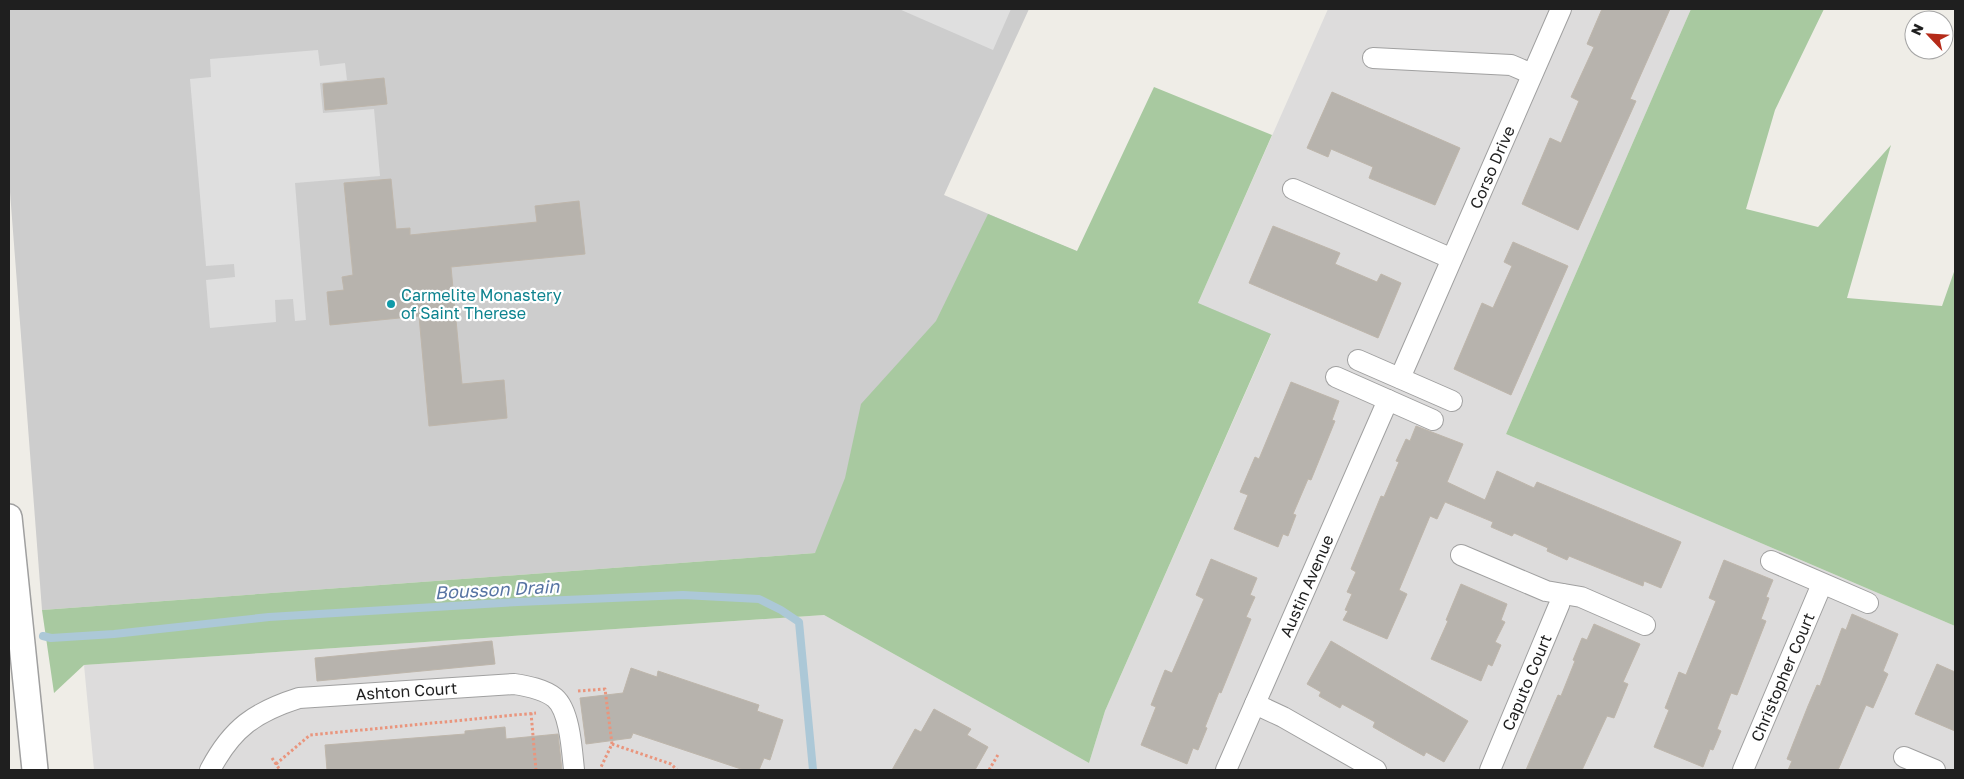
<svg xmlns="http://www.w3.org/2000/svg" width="1964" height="779" viewBox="0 0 1964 779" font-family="'Golos Text',sans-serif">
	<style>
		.residential { fill: #dddcdc }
		.religious { fill: #cdcdcd }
		.forest { fill: #a8c9a0 }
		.parking { fill: #dfdfdf }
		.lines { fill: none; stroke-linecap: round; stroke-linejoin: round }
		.stream { stroke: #acc8d7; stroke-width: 8 }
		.building { fill: #b7b3ad; stroke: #beb6ab }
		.minor-casing { stroke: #a0a0a0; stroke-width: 22 }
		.tertiary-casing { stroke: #a0a0a0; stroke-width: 28 }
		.path { stroke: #e9957d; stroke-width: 3; stroke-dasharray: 2.5 2.5; stroke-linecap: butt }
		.minor { stroke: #fff; stroke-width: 20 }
		.tertiary { stroke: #fff; stroke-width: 25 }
		.culture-dot { fill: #0f9aa8; stroke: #fff; stroke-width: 2 }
		.labels { text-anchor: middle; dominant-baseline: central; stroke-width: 4.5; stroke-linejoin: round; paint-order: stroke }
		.street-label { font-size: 16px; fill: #1f1f1f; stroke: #fff }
		.culture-label { font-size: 16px; fill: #0d838f; stroke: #fff; text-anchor: start }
		.water-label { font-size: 18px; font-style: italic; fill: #5774a3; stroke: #fff }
	</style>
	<rect width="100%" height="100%" fill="#efede7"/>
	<!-- residential -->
	<path class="residential" d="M 1328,9 L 1691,9 L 1506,434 L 1955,626 L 1955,770 L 94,770 L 84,665 L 824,615 L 1089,763 L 1105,711 L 1271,335 L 1198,303 Z"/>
	<!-- religious -->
	<path class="religious" d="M 9,9 L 1029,9 L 944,195 L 1271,334 L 815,553 L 42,610 L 9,179 Z"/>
	<!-- forest -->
	<path class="forest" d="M 1691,9 L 1824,9 L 1775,110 L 1746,209 L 1818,227 L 1891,145 L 1847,298 L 1942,306 L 1955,269 L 1955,626 L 1506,434 Z
		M 1154,87 L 1272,135 L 1198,303 L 1271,334 L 1105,711 L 1089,763 L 824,615 L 84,665 L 54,693 L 42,610 L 815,553 L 845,478 L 861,404 L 936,321 L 988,214 L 1077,251 Z"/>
	<!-- parking -->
	<path class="parking" d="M 899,9 L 1011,9 L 993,50 Z
		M 318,50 L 320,66 L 345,63 L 347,80 L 320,83 L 323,113 L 374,109 L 380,176 L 295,183 L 306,320 L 295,321 L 293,299 L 275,300 L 276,322 L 210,328 L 206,280 L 235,277 L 234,264 L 206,266 L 190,79 L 211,77 L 210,59 Z"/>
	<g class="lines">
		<!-- stream -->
		<path class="stream" d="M 43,636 L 51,638 L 114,634 L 269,617 L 518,602 L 683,595 L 759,599 L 781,610 L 799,622 L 813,770"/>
	</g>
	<!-- building -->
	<path class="building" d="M 1602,9 L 1670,9 L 1630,99 L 1636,101 L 1578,230 L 1522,204 L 1550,138 L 1561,143 L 1579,101 L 1571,97 L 1594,47 L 1587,44 Z
		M 384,78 L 387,104 L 325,110 L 323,84 Z
		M 1332,92 L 1460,148 L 1435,205 L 1369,178 L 1373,167 L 1331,149 L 1328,157 L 1307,148 Z
		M 391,179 L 396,229 L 410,228 L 410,235 L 537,222 L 535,206 L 579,201 L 585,254 L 451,267 L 462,384 L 504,380 L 507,418 L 429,426 L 419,316 L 330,325 L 327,292 L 344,290 L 342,277 L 353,275 L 344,183 Z
		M 1273,226 L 1340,253 L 1335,264 L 1377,282 L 1381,274 L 1401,283 L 1378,338 L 1249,283 Z
		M 1513,242 L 1568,266 L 1511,395 L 1454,369 L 1482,303 L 1493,308 L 1512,266 L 1504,262 Z
		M 1291,382 L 1339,401 L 1332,420 L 1335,421 L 1311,480 L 1308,479 L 1293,514 L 1296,515 L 1288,536 L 1283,534 L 1278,547 L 1234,529 L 1248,495 L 1240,492 L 1255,457 L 1259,459 Z
		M 1416,426 L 1463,444 L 1447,482 L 1485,500 L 1497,471 L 1534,488 L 1537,482 L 1681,542 L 1661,588 L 1644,581 L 1643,586 L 1569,556 L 1567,560 L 1547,551 L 1548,548 L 1514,533 L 1512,536 L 1491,527 L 1493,522 L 1445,502 L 1437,519 L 1430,516 L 1399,590 L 1407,594 L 1387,639 L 1343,620 L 1348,611 L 1345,610 L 1352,594 L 1347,592 L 1356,572 L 1351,569 L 1381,496 L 1384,497 L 1399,462 L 1396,461 L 1406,439 L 1410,441 Z
		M 1211,559 L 1257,578 L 1250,595 L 1255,597 L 1246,617 L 1251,619 L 1221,693 L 1219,692 L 1205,727 L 1207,728 L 1198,750 L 1193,748 L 1187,764 L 1141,745 L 1156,707 L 1151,705 L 1165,670 L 1172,673 L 1204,599 L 1196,595 Z
		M 1724,560 L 1773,580 L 1766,597 L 1769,598 L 1761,619 L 1766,621 L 1737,695 L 1731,693 L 1717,729 L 1721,731 L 1713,750 L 1710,749 L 1703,767 L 1654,747 L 1669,710 L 1665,708 L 1679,672 L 1686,675 L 1716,601 L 1709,598 Z
		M 1461,584 L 1507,604 L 1501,620 L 1505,622 L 1495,642 L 1501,645 L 1492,666 L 1488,664 L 1481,681 L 1431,659 L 1448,621 L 1446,620 Z
		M 1852,614 L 1898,634 L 1883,671 L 1888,674 L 1873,708 L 1866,705 L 1838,770 L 1788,770 L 1792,761 L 1787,759 L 1808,706 L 1817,685 L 1820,686 L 1842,628 L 1846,630 Z
		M 1594,624 L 1640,644 L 1623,682 L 1628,684 L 1614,718 L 1607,716 L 1582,770 L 1526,770 L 1558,695 L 1561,696 L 1575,661 L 1573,660 L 1582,638 L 1587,640 Z
		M 492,641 L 495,664 L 317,681 L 315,658 Z
		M 1331,641 L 1468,721 L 1444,762 L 1426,752 L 1424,756 L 1392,738 L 1373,727 L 1375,722 L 1342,704 L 1340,708 L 1319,696 L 1321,692 L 1307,684 Z
		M 1937,664 L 1955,672 L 1955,731 L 1915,714 Z
		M 631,668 L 657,677 L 658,671 L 759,705 L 757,711 L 783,720 L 770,760 L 764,758 L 759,770 L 744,770 L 633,733 L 631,738 L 586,744 L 580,698 L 623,693 Z
		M 934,709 L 971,729 L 967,735 L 988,747 L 975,770 L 892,770 L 915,729 L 921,732 Z
		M 505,727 L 506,739 L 558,734 L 562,770 L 327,770 L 325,745 L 465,734 L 465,731 Z"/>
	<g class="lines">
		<defs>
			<g id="minor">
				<path d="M 1373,58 L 1511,65 L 1532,74"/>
				<path d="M 1293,189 L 1450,258"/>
				<path d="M 1358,360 L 1452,401"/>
				<path d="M 1336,377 L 1433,420"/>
				<path id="s1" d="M 1400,378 L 1561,9"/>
				<path d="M 1461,555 L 1546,591 L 1581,597 L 1645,625"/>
				<path d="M 1771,561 L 1868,603"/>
				<path d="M 1255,704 L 1283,717 L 1376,770"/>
				<path d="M 1904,757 L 1935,770"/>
				<path id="s2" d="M 210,770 C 232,728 255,712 299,698 L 514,684 C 527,686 544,689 555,698 C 570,711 572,751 574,770"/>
				<path id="s3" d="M 1226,770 L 1388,400"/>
				<path id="s4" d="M 1490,770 L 1559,605 L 1562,594"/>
				<path id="s5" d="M 1743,770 L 1822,584"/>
			</g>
			<path id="tertiary" d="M 9,517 L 35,770"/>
		</defs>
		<!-- minor casing -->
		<use href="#minor" class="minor-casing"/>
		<!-- tertiary casing -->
		<use href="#tertiary" class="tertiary-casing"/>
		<!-- path -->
		<path class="path" d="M 578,691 L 605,689 L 612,744 L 601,767
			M 531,713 L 536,770
			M 612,744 L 671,764 L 677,770
			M 272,758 L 280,770
			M 276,764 L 310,735 L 536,713
			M 989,770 L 999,753"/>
		<!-- minor -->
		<use href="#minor" class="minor"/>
		<!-- tertiary -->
		<use href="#tertiary" class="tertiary"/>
	</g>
	<!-- markers -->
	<circle class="culture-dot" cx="391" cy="304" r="5"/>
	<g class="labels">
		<!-- street labels -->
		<g class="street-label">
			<text stroke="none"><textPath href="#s1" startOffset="230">Corso Drive</textPath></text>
			<text stroke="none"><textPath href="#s3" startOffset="201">Austin Avenue</textPath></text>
			<text stroke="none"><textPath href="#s5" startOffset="101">Christopher Court</textPath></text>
			<text stroke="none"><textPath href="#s4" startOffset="95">Caputo Court</textPath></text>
			<text stroke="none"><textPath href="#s2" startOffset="226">Ashton Court</textPath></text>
		</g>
		<!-- culture labels -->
		<g class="culture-label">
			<text x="401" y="295">Carmelite Monastery<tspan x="401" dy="18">of Saint Therese</tspan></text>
		</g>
		<!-- water labels -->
		<g class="water-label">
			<text transform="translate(497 589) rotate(-3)">Bousson Drain</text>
		</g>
	</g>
	<!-- border -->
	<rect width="1964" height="779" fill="none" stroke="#1f1f1f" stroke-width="20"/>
	<!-- north arrow -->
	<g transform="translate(1929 35) rotate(295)"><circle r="24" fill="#ffffff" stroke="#a5a5a5"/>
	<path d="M0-4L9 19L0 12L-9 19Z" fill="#b52b19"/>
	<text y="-8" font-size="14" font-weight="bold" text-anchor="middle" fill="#1f1f1f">N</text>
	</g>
</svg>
